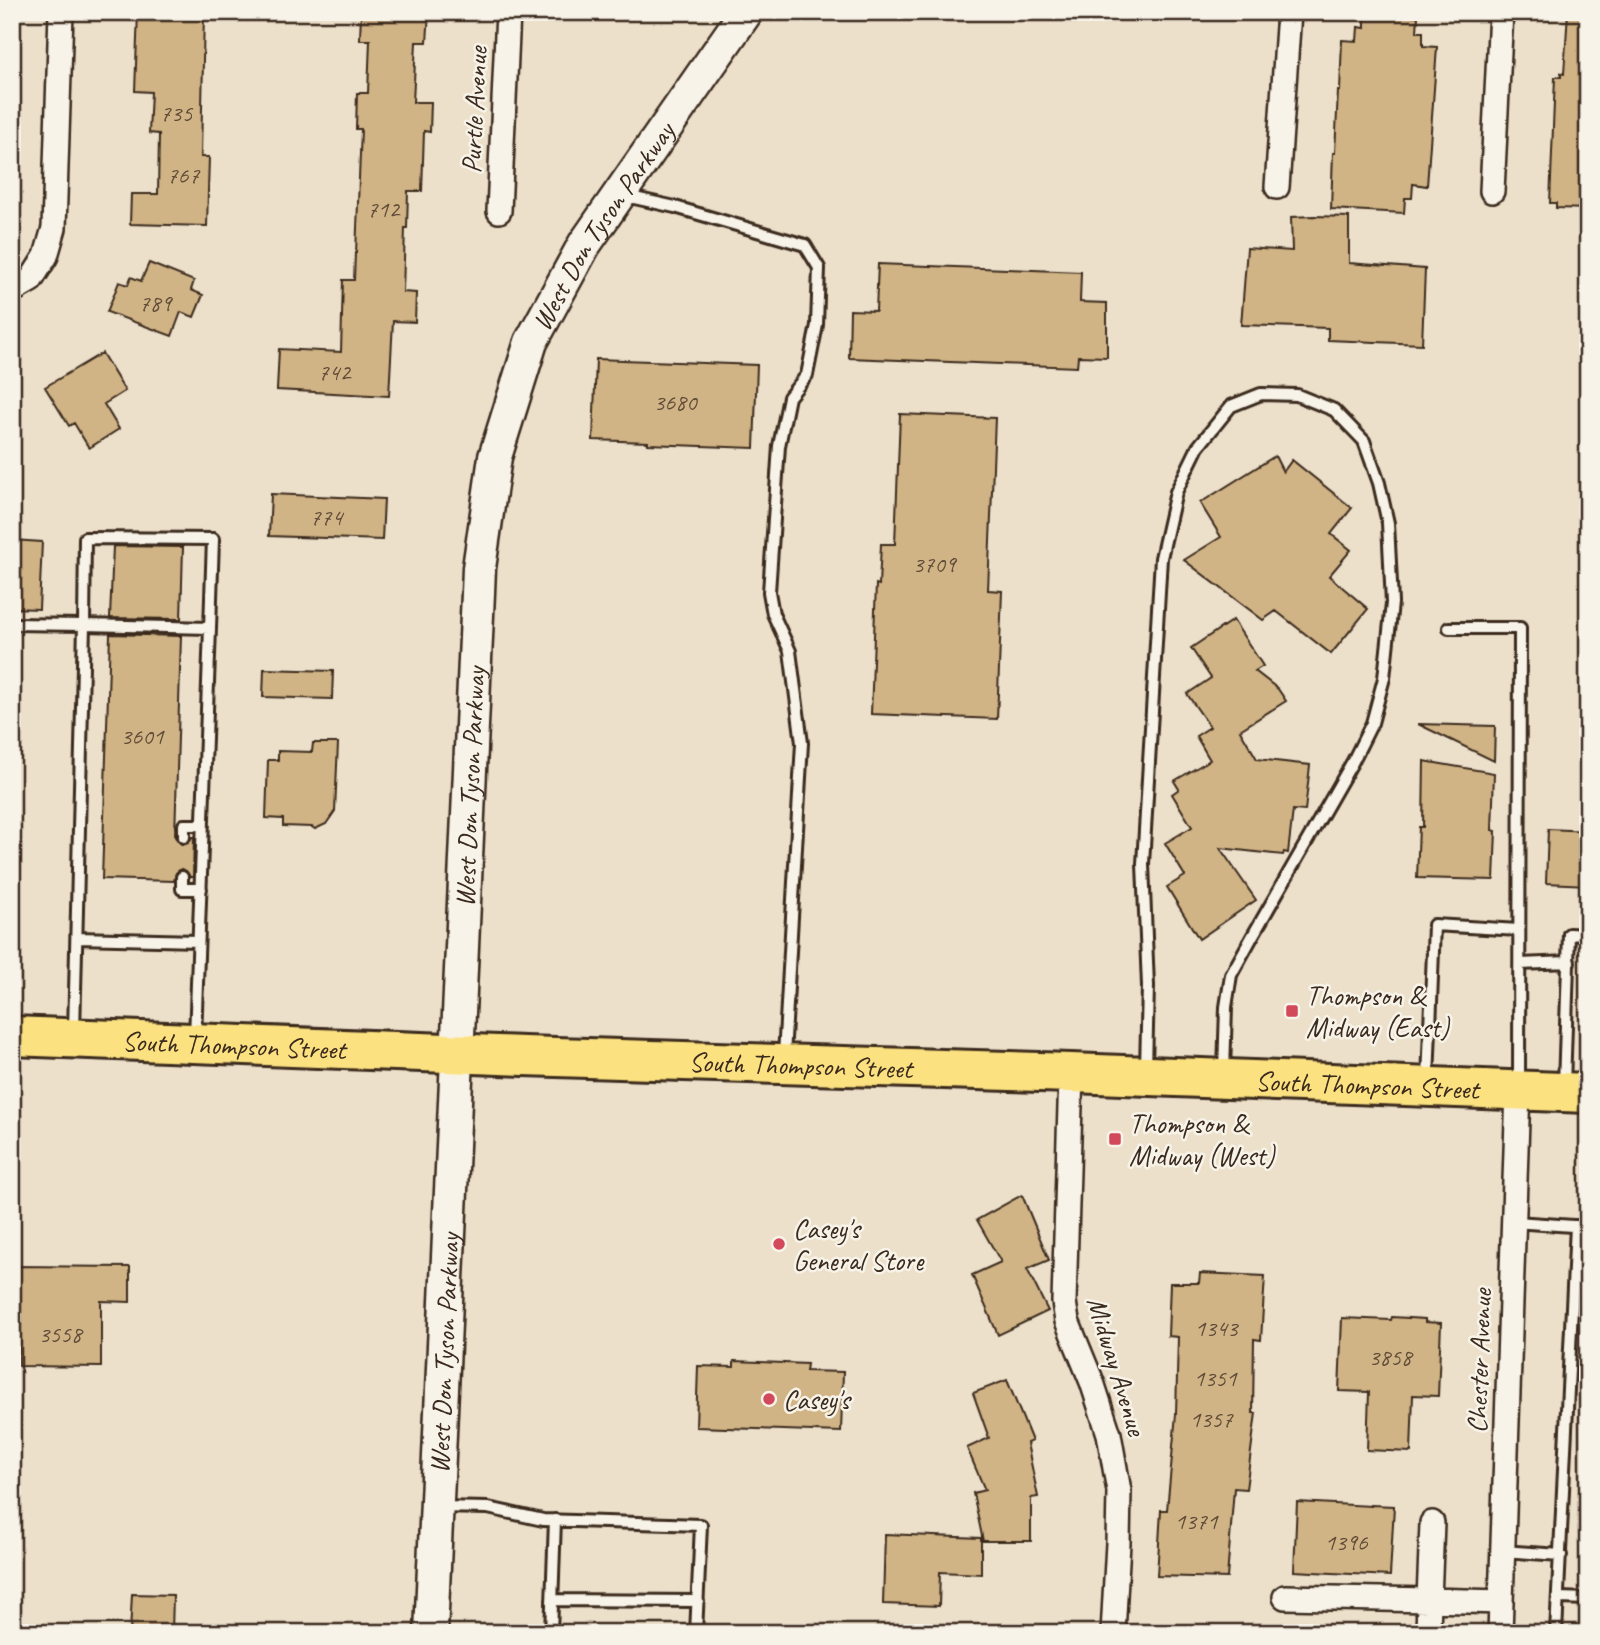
<svg xmlns="http://www.w3.org/2000/svg" width="1600" height="1645" viewBox="0 0 1600 1645" font-family="Caveat,sans-serif">
	<style>
		.building { fill: #d1b486; stroke: #3b2a1e; stroke-width: 2 }
		.lines { fill: none; stroke-linecap: round; stroke-linejoin: round }
		.lane-casing { stroke: #3b2a1e; stroke-width: 16 }
		.street-casing { stroke: #3b2a1e; stroke-width: 28 }
		.secondary-casing { stroke: #3b2a1e; stroke-width: 37 }
		.highway-casing { stroke: #3b2a1e; stroke-width: 44 }
		.lane { stroke: #f7f3e8; stroke-width: 10 }
		.street { stroke: #f7f3e8; stroke-width: 23 }
		.secondary { stroke: #f7f3e8; stroke-width: 32 }
		.highway { stroke: #fbe180; stroke-width: 38 }
		.poi-dot { fill: #d1495b; stroke: #f7f3e8; stroke-width: 2.5 }
		.labels { text-anchor: middle; dominant-baseline: central; stroke-width: 5; stroke-linejoin: round; paint-order: stroke }
		.number-label { font-size: 24px; fill: #604c38 }
		.street-label { font-size: 28px; fill: #3b2a1e; stroke: #f7f3e8 }
		.poi-label { font-size: 28px; fill: #3b2a1e; stroke: #f7f3e8; text-anchor: start }
	</style>
	<rect width="100%" height="100%" fill="#ece0cb"/>
	<filter id="ink" filterUnits="userSpaceOnUse"><feTurbulence type="fractalNoise" baseFrequency=".0143" numOctaves="2"/><feDisplacementMap in="SourceGraphic" scale="14" xChannelSelector="R" yChannelSelector="G"/><feConvolveMatrix kernelMatrix="1 2 1 2 8 2 1 2 1" color-interpolation-filters="sRGB"/></filter>
	<g filter="url(#ink)">
		<!-- building -->
		<path class="building" d="M 138,12 L 204,12 L 201,157 L 209,157 L 207,226 L 130,224 L 131,194 L 158,194 L 159,134 L 149,133 L 151,92 L 135,91 Z
			M 361,12 L 429,12 L 427,42 L 416,42 L 413,102 L 431,102 L 430,132 L 424,131 L 422,191 L 408,191 L 407,228 L 405,228 L 403,292 L 416,293 L 415,322 L 393,321 L 389,396 L 277,390 L 279,349 L 341,352 L 343,280 L 354,280 L 355,253 L 356,253 L 361,129 L 356,129 L 357,93 L 368,93 L 370,40 L 360,40 Z
			M 1568,12 L 1588,12 L 1588,209 L 1556,208 L 1556,203 L 1550,203 L 1555,77 L 1561,77 L 1561,73 L 1564,74 Z
			M 1365,14 L 1418,16 L 1417,32 L 1423,32 L 1423,46 L 1437,47 L 1427,186 L 1413,184 L 1412,198 L 1405,198 L 1404,213 L 1331,209 L 1333,153 L 1335,153 L 1338,91 L 1340,91 L 1342,40 L 1357,41 L 1358,27 L 1365,28 Z
			M 1314,216 L 1349,217 L 1349,263 L 1425,269 L 1422,344 L 1328,340 L 1328,328 L 1241,325 L 1247,248 L 1292,251 L 1291,217 Z
			M 149,263 L 194,281 L 191,290 L 203,295 L 194,317 L 181,312 L 172,336 L 107,312 L 119,282 L 128,285 L 131,277 L 141,281 Z
			M 878,264 L 1081,272 L 1080,302 L 1107,303 L 1107,357 L 1078,356 L 1077,367 L 849,358 L 850,310 L 876,311 Z
			M 102,353 L 125,391 L 104,404 L 119,429 L 89,448 L 74,423 L 69,426 L 45,387 Z
			M 596,359 L 757,365 L 754,448 L 648,444 L 648,442 L 593,440 Z
			M 900,414 L 995,418 L 988,590 L 1002,591 L 997,719 L 871,714 L 876,584 L 879,585 L 881,544 L 895,544 Z
			M 1275,456 L 1283,472 L 1292,460 L 1352,508 L 1331,534 L 1351,550 L 1329,576 L 1368,609 L 1331,654 L 1276,611 L 1263,620 L 1184,560 L 1221,537 L 1200,503 Z
			M 271,494 L 384,499 L 382,540 L 269,536 Z
			M 12,540 L 42,542 L 39,609 L 12,608 Z
			M 113,546 L 183,547 L 181,619 L 110,618 Z
			M 1233,620 L 1263,666 L 1255,671 L 1278,689 L 1286,701 L 1240,730 L 1257,759 L 1310,765 L 1305,811 L 1293,810 L 1288,853 L 1284,852 L 1283,855 L 1220,848 L 1256,900 L 1199,939 L 1167,887 L 1185,876 L 1165,843 L 1192,827 L 1172,794 L 1179,789 L 1174,781 L 1210,760 L 1196,736 L 1210,727 L 1187,694 L 1211,678 L 1191,648 Z
			M 110,634 L 181,636 L 175,837 L 180,843 L 183,845 L 188,843 L 192,837 L 194,837 L 193,877 L 190,877 L 186,871 L 181,869 L 176,873 L 174,881 L 102,879 Z
			M 264,669 L 333,671 L 332,699 L 263,697 Z
			M 1418,724 L 1495,726 L 1494,761 Z
			M 313,743 L 338,743 L 335,811 L 326,824 L 315,829 L 312,827 L 283,826 L 283,819 L 266,818 L 268,760 L 278,760 L 278,751 L 312,752 Z
			M 1424,761 L 1494,773 L 1492,830 L 1496,831 L 1494,880 L 1417,878 L 1419,827 L 1423,827 Z
			M 1548,829 L 1588,831 L 1588,885 L 1546,883 Z
			M 1022,1195 L 1049,1260 L 1027,1269 L 1048,1311 L 998,1335 L 972,1275 L 1001,1262 L 977,1220 Z
			M 12,1266 L 130,1267 L 130,1302 L 101,1301 L 101,1367 L 19,1366 L 19,1300 L 12,1299 Z
			M 1200,1273 L 1265,1276 L 1261,1340 L 1254,1339 L 1253,1413 L 1256,1413 L 1246,1489 L 1234,1488 L 1227,1578 L 1157,1576 L 1161,1510 L 1167,1510 L 1176,1414 L 1178,1337 L 1168,1336 L 1170,1283 L 1199,1283 Z
			M 1392,1317 L 1425,1319 L 1425,1322 L 1441,1323 L 1438,1396 L 1413,1395 L 1411,1452 L 1367,1450 L 1369,1392 L 1339,1391 L 1342,1318 L 1391,1320 Z
			M 734,1361 L 807,1364 L 806,1371 L 843,1372 L 841,1432 L 696,1427 L 698,1366 L 734,1367 Z
			M 1007,1380 L 1032,1441 L 1027,1443 L 1038,1497 L 1031,1498 L 1031,1541 L 983,1541 L 973,1493 L 985,1490 L 967,1448 L 989,1438 L 973,1393 Z
			M 1297,1502 L 1371,1506 L 1371,1505 L 1394,1506 L 1390,1576 L 1294,1571 Z
			M 885,1534 L 981,1538 L 981,1574 L 940,1572 L 939,1606 L 883,1604 Z
			M 132,1594 L 173,1595 L 172,1633 L 130,1633 Z"/>
		<g class="lines">
			<defs>
				<path id="lane" d="M 621,195 L 675,207 L 805,245 L 819,268 L 817,325 L 807,375 L 789,397 L 779,446 L 769,592 L 773,614 L 790,651 L 802,743 L 784,1056
					M 12,624 L 84,625 L 85,538 L 213,539 L 210,628
					M 1449,628 L 1520,628 L 1519,1082
					M 184,837 L 184,825 L 203,825
					M 182,877 L 182,889 L 201,889
					M 77,938 L 198,941
					M 1520,964 L 1569,962
					M 74,1032 L 84,625 L 210,628 L 195,1038
					M 1146,1068 L 1148,986 L 1143,864 L 1161,558 L 1176,492 L 1198,447 L 1231,406 L 1261,394 L 1297,395 L 1334,410 L 1364,441 L 1379,483 L 1388,523 L 1392,603 L 1384,678 L 1372,723 L 1353,761 L 1252,937 L 1231,975 L 1226,1007 L 1224,1072
					M 1428,1080 L 1434,925 L 1519,930
					M 1564,1086 L 1569,934 L 1588,935
					M 1514,1222 L 1588,1227
					M 439,1507 L 488,1508 L 543,1520 L 701,1525 L 696,1633
					M 1502,1551 L 1561,1555
					M 1559,1598 L 1588,1599
					M 552,1600 L 698,1601
					M 551,1633 L 555,1520
					M 1556,1633 L 1576,1226"/>
				<path id="street" d="M 1277,187 L 1289,12
					M 1492,191 L 1501,12
					M 499,211 L 508,12
					M 12,291 L 31,280 L 46,256 L 54,228 L 61,12
					M 1071,1073 L 1064,1302 L 1067,1321 L 1092,1382 L 1109,1434 L 1119,1491 L 1118,1543 L 1113,1633
					M 1432,1523 L 1429,1600 L 1501,1602
					M 1285,1597 L 1429,1600 L 1428,1633
					M 1500,1633 L 1518,1090"/>
				<g id="secondary">
					<path id="s1" d="M 431,1633 L 478,593 L 479,568 L 495,457 L 531,342 L 584,245 L 746,12"/>
				</g>
				<g id="highway">
					<path id="s2" d="M 12,1036 L 524,1056 L 1071,1073 L 1588,1093"/>
				</g>
			</defs>
			<!-- lane casing -->
			<use href="#lane" class="lane-casing"/>
			<!-- street casing -->
			<use href="#street" class="street-casing"/>
			<!-- secondary casing -->
			<use href="#secondary" class="secondary-casing"/>
			<!-- highway casing -->
			<use href="#highway" class="highway-casing"/>
			<!-- lane -->
			<use href="#lane" class="lane"/>
			<!-- street -->
			<use href="#street" class="street"/>
			<!-- secondary -->
			<use href="#secondary" class="secondary"/>
			<!-- highway -->
			<use href="#highway" class="highway"/>
		</g>
	</g>
	<!-- markers -->
	<g class="poi-dot">
		<rect x="1285" y="1004" width="14" height="14" rx="3.5"/>
		<rect x="1108" y="1132" width="14" height="14" rx="3.5"/>
		<circle cx="779" cy="1244" r="7"/>
		<circle cx="769" cy="1399" r="7"/>
	</g>
	<g class="labels">
		<!-- number labels -->
		<g class="number-label">
			<text x="176" y="113">735</text>
			<text x="183" y="175">767</text>
			<text x="383" y="209">712</text>
			<text x="155" y="303">789</text>
			<text x="334" y="372">742</text>
			<text x="675" y="402">3680</text>
			<text x="326" y="517">774</text>
			<text x="934" y="564">3709</text>
			<text x="142" y="736">3601</text>
			<text x="1216" y="1328">1343</text>
			<text x="60" y="1334">3558</text>
			<text x="1390" y="1357">3858</text>
			<text x="1215" y="1378">1351</text>
			<text x="1211" y="1419">1357</text>
			<text x="1196" y="1521">1371</text>
			<text x="1346" y="1542">1396</text>
		</g>
		<!-- street labels -->
		<g class="street-label">
			<text transform="translate(474 110) rotate(-87)">Purtle Avenue</text>
			<text stroke="none"><textPath href="#s1" startOffset="1435">West Don Tyson Parkway</textPath></text>
			<text stroke="none"><textPath href="#s1" startOffset="847">West Don Tyson Parkway</textPath></text>
			<text stroke="none"><textPath href="#s2" startOffset="222">South Thompson Street</textPath></text>
			<text stroke="none"><textPath href="#s2" startOffset="789">South Thompson Street</textPath></text>
			<text stroke="none"><textPath href="#s2" startOffset="1356">South Thompson Street</textPath></text>
			<text stroke="none"><textPath href="#s1" startOffset="280">West Don Tyson Parkway</textPath></text>
			<text transform="translate(1479 1361) rotate(-88)">Chester Avenue</text>
			<text transform="translate(1117 1366) rotate(73)">Midway Avenue</text>
		</g>
		<!-- poi labels -->
		<g class="poi-label">
			<text x="1306" y="995">Thompson &amp;<tspan x="1306" dy="32">Midway (East)</tspan></text>
			<text x="1129" y="1123">Thompson &amp;<tspan x="1129" dy="32">Midway (West)</tspan></text>
			<text x="793" y="1228">Casey's<tspan x="793" dy="32">General Store</tspan></text>
			<text x="783" y="1399">Casey's</text>
		</g>
	</g>
	<!-- margin -->
	<rect width="1600" height="1645" fill="none" stroke="#f7f3e8" stroke-width="42"/>
	<rect x="21" y="21" width="1558" height="1603" fill="none" stroke="#3b2a1e" stroke-width="2.5" filter="url(#ink)"/>
</svg>
